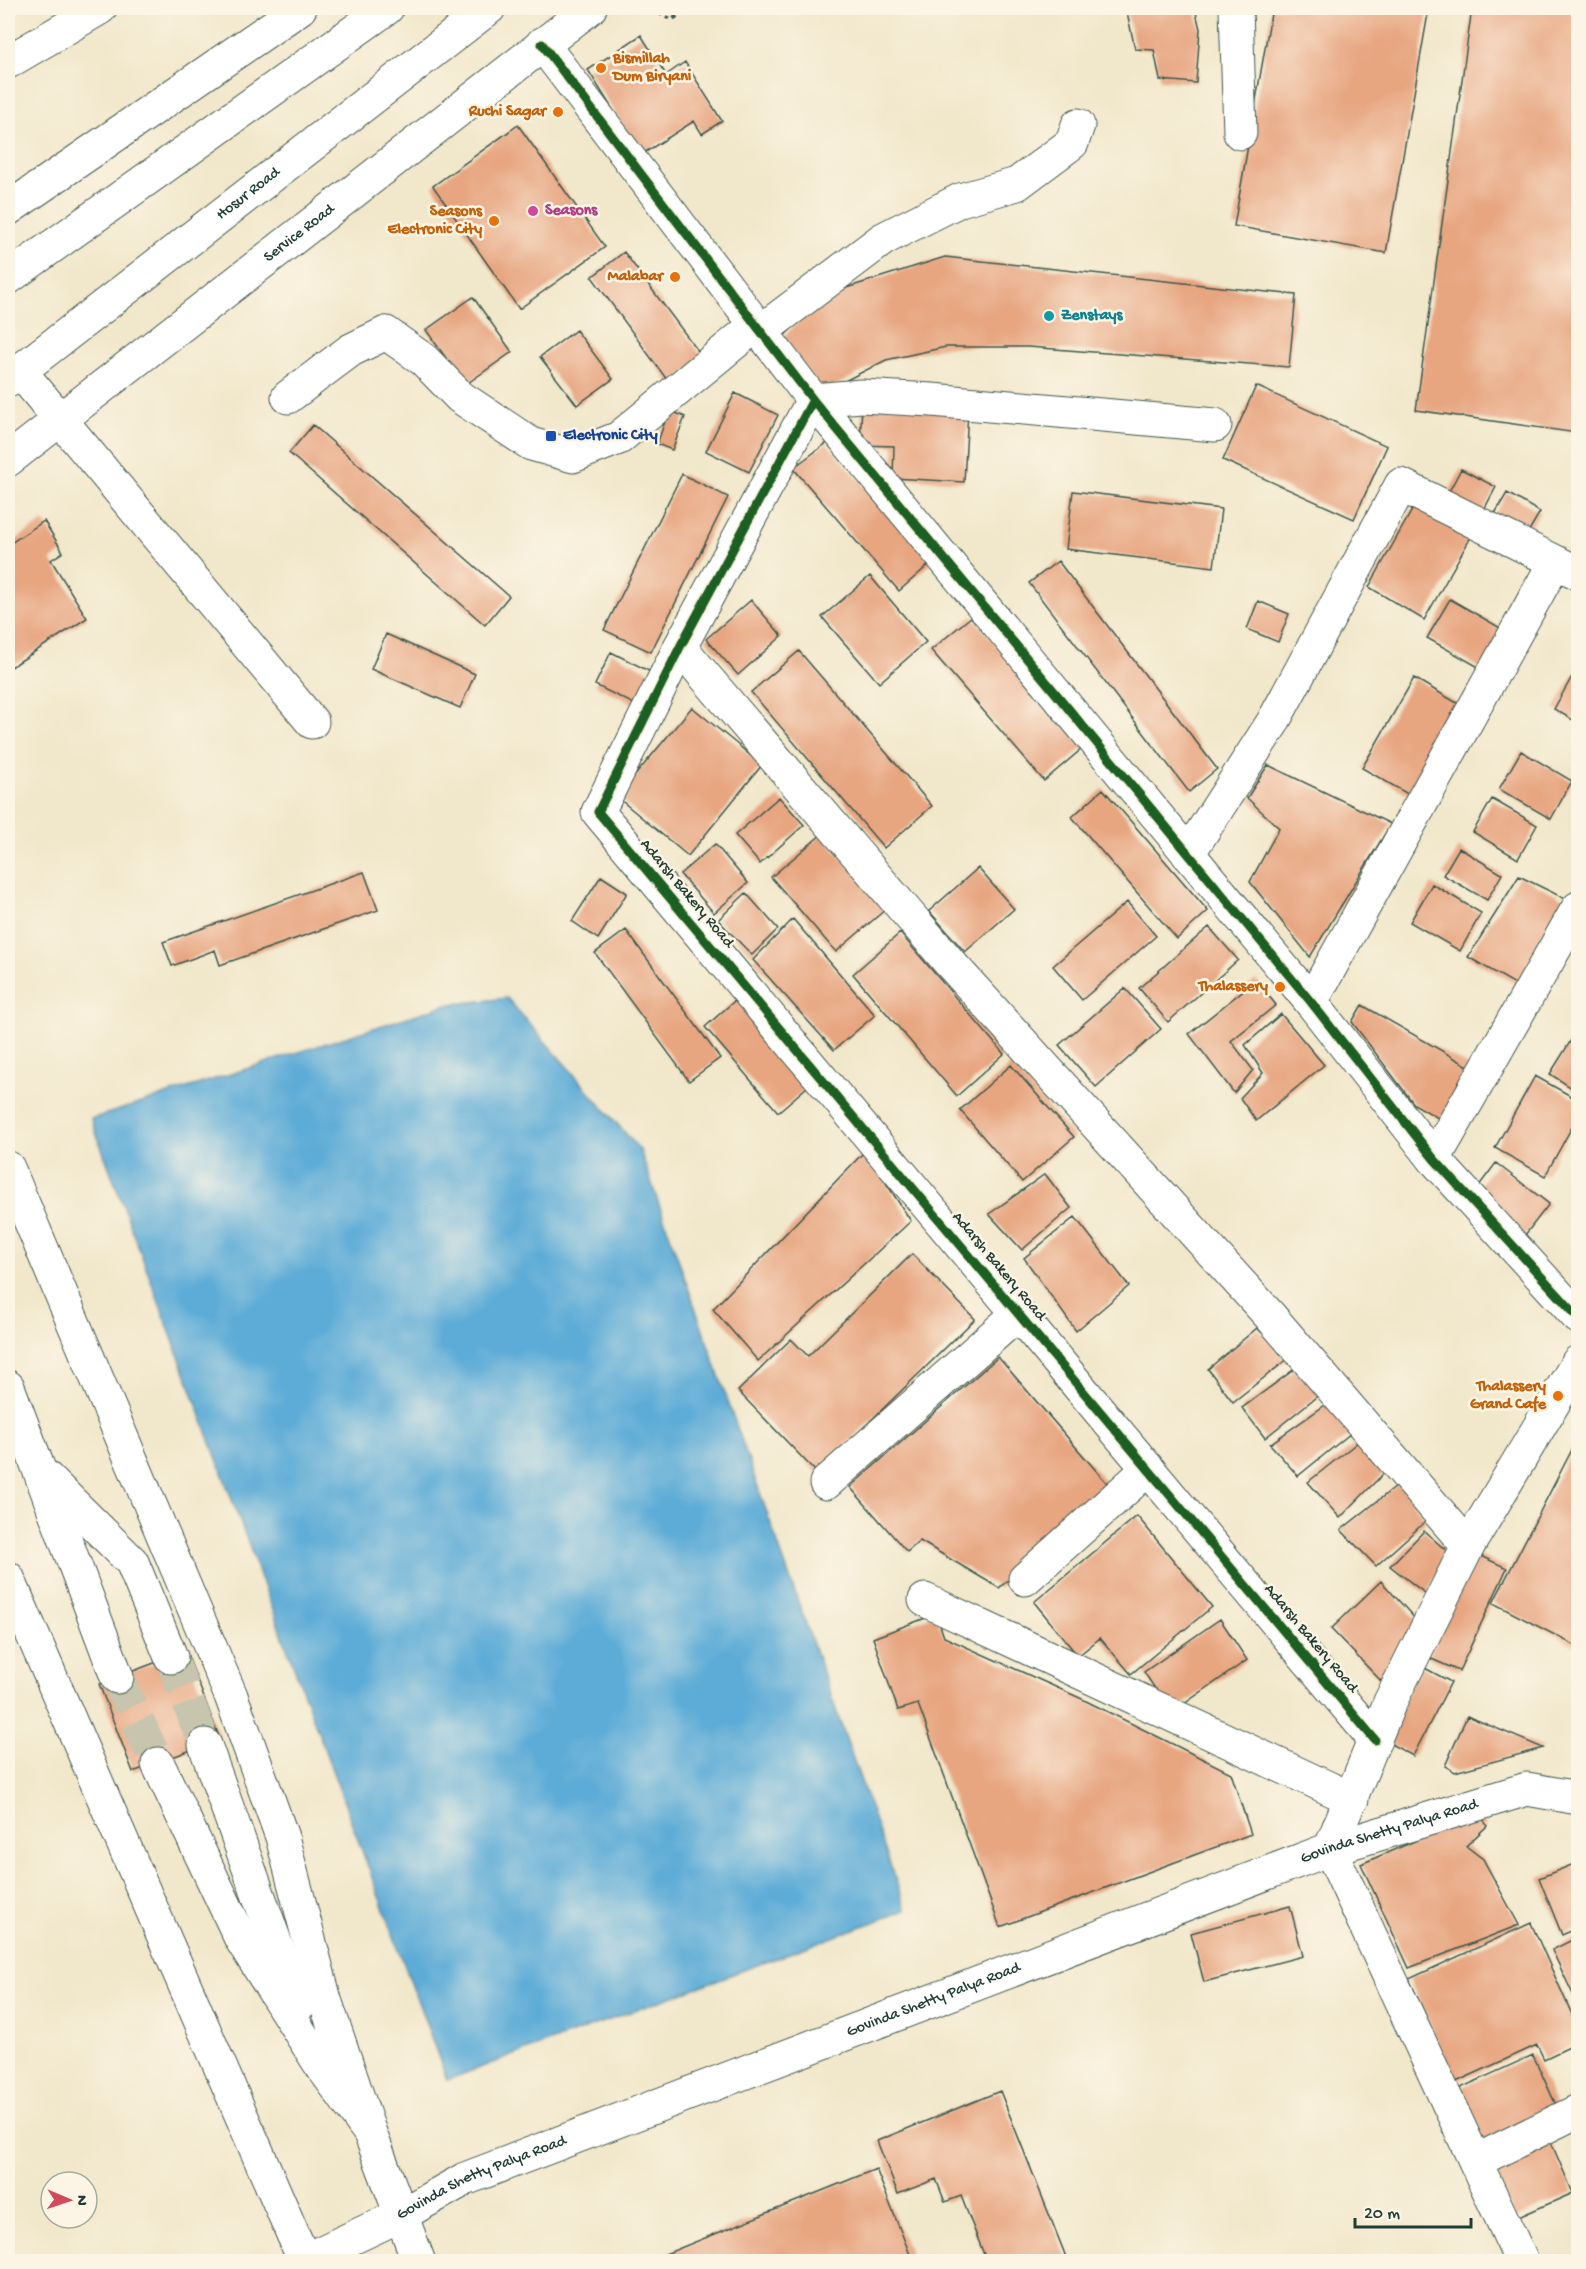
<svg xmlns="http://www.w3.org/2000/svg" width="1586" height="2269" viewBox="0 0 1586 2269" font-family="'Gochi Hand',sans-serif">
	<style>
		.water { fill: #5dacd7; stroke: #3e7486; stroke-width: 1.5 }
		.building { fill: #e7a580 }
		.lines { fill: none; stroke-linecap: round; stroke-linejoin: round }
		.highway-tunnel { stroke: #c7c5ad; stroke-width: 33; stroke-dasharray: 33 16; stroke-linecap: butt }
		.minor-casing { stroke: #3e564b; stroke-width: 35 }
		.highway-casing { stroke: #3e564b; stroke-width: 35 }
		.path { stroke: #3e564b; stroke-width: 4; stroke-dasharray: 4.5 4.5; stroke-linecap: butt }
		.minor { stroke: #fff; stroke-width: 33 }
		.highway { stroke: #fff; stroke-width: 33 }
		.cycleway-casing { stroke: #fcf5e5; stroke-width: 13 }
		.cycleway { stroke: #1b5e20; stroke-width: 9 }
		.food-dot { fill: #e8710a; stroke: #fcf5e5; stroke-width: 2 }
		.hotel-dot { fill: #d1479c; stroke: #fcf5e5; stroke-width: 2 }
		.culture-dot { fill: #0f9aa8; stroke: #fcf5e5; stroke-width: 2 }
		.transit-dot { fill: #1a4fb4; stroke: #fcf5e5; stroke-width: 2 }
		.labels { text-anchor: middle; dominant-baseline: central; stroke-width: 5; stroke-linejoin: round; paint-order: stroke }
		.food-label { font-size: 16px; font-weight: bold; fill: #c56008; stroke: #fcf5e5; text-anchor: end }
		.street-label { font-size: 16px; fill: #1f3d34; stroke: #fcf5e5 }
		.hotel-label { font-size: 16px; font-weight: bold; fill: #b23c85; stroke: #fcf5e5; text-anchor: start }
		.culture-label { font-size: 16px; font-weight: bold; fill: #0d838f; stroke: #fcf5e5; text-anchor: start }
		.transit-label { font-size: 16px; font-weight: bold; fill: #164399; stroke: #fcf5e5; text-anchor: start }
	</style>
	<rect width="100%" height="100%" fill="#fcf5e5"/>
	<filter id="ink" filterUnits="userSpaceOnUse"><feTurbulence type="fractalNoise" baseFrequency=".0167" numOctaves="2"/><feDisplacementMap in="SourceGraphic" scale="12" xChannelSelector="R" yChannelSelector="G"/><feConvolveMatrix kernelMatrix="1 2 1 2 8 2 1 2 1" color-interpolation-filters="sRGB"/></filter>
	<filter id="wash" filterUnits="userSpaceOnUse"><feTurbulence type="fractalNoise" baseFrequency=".008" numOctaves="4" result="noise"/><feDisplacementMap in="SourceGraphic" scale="24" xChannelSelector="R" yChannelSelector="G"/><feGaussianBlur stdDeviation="1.35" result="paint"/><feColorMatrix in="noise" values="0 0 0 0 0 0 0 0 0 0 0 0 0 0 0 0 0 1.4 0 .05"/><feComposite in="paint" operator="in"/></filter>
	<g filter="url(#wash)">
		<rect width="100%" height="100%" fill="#f1e7cb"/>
		<!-- water -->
		<path class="water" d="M 507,998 L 640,1150 L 906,1910 L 447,2080 L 91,1119 L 445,1005 Z"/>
		<g id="blocks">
			<!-- building -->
			<path class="building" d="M 1126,8 L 1195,8 L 1200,29 L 1196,83 L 1160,80 L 1154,50 L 1135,49 Z
				M 1272,8 L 1429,8 L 1386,253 L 1234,226 Z
				M 1472,8 L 1578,8 L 1577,433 L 1416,410 Z
				M 641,35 L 666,75 L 685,62 L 722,121 L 702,134 L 694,121 L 641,155 L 588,70 Z
				M 518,125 L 605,247 L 519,309 L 433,186 Z
				M 624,252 L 704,359 L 670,384 L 592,277 Z
				M 945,257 L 1296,295 L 1289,367 L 1028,347 L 946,347 L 886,360 L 823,392 L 782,338 L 827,294 Z
				M 473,297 L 512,352 L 465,385 L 426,330 Z
				M 576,330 L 613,379 L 577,405 L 540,357 Z
				M 1256,386 L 1387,446 L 1354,519 L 1223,460 Z
				M 735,393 L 778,415 L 749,472 L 706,451 Z
				M 862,405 L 968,411 L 964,482 L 893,478 L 894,446 L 860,445 Z
				M 669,410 L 685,417 L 672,450 L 657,444 Z
				M 313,425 L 509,596 L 485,625 L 289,453 Z
				M 827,443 L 932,562 L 899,591 L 793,468 Z
				M 1461,469 L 1496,487 L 1480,517 L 1445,499 Z
				M 682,474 L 728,497 L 651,652 L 604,630 Z
				M 1073,491 L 1221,509 L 1214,567 L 1066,549 Z
				M 1507,493 L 1540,512 L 1523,541 L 1490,522 Z
				M 1416,503 L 1472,535 L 1424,620 L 1369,587 Z
				M 44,521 L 63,552 L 51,560 L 87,618 L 8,669 L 8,545 Z
				M 1058,561 L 1217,769 L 1189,792 L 1029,583 Z
				M 870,576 L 926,642 L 879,683 L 822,617 Z
				M 1450,599 L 1504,630 L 1482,669 L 1427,638 Z
				M 751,600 L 782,636 L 738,675 L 706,639 Z
				M 1258,601 L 1289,614 L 1278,642 L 1247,629 Z
				M 972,616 L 1084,747 L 1044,781 L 931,650 Z
				M 386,634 L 475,674 L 460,708 L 371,669 Z
				M 799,651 L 932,806 L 884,848 L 751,692 Z
				M 611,652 L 651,672 L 636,705 L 595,685 Z
				M 1574,673 L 1578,676 L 1578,723 L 1554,709 Z
				M 1414,678 L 1464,707 L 1413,797 L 1362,768 Z
				M 692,707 L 762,765 L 688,856 L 617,797 Z
				M 1521,751 L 1572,781 L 1551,819 L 1499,789 Z
				M 1268,765 L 1391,824 L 1310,957 L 1250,882 L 1279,828 L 1247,798 Z
				M 1103,789 L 1208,911 L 1177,939 L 1072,817 Z
				M 779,797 L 804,825 L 760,864 L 735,835 Z
				M 1492,799 L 1537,825 L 1518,859 L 1473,832 Z
				M 822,834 L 886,909 L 836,952 L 771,877 Z
				M 715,844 L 748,883 L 714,913 L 680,874 Z
				M 1459,848 L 1502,874 L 1487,900 L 1443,875 Z
				M 978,868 L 1014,909 L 965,952 L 929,911 Z
				M 364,872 L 378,910 L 220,965 L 215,950 L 172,966 L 163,942 Z
				M 601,876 L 627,893 L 598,939 L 572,921 Z
				M 1519,876 L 1578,905 L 1529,992 L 1468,957 Z
				M 1432,884 L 1481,913 L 1460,951 L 1410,922 Z
				M 746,893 L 778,929 L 752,955 L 718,920 Z
				M 1127,902 L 1156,936 L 1082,1000 L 1053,966 Z
				M 793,919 L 875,1015 L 834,1050 L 753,960 Z
				M 1209,927 L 1238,960 L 1168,1022 L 1139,988 Z
				M 626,930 L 720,1058 L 689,1081 L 595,953 Z
				M 900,933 L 1004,1054 L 957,1096 L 853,974 Z
				M 1256,980 L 1276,1005 L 1231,1041 L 1253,1070 L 1234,1093 L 1189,1034 Z
				M 1125,988 L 1161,1029 L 1096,1087 L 1059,1045 Z
				M 741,995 L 814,1081 L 778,1112 L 705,1027 Z
				M 1362,1005 L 1484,1075 L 1455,1128 L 1414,1104 L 1352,1022 Z
				M 1281,1014 L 1324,1065 L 1256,1121 L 1240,1098 L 1263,1073 L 1245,1045 Z
				M 1578,1029 L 1578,1092 L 1550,1074 Z
				M 1011,1065 L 1074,1137 L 1022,1182 L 960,1110 Z
				M 1535,1076 L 1578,1100 L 1578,1116 L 1545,1176 L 1495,1148 Z
				M 865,1151 L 911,1221 L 758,1361 L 713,1309 Z
				M 1496,1163 L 1549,1204 L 1525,1235 L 1472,1195 Z
				M 1045,1174 L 1071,1208 L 1022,1250 L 989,1214 Z
				M 1075,1217 L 1129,1286 L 1076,1331 L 1024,1258 Z
				M 912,1254 L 975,1319 L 817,1473 L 738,1391 L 791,1339 L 808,1356 Z
				M 1257,1328 L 1289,1358 L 1233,1402 L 1208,1369 Z
				M 998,1357 L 1112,1489 L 999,1588 L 920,1541 L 907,1552 L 850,1487 Z
				M 1296,1368 L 1321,1393 L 1265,1438 L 1242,1408 Z
				M 1328,1403 L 1351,1433 L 1298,1476 L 1270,1444 Z
				M 1363,1438 L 1385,1472 L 1340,1518 L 1308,1482 Z
				M 1578,1438 L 1578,1647 L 1493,1603 Z
				M 1400,1483 L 1426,1521 L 1376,1566 L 1341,1530 Z
				M 1137,1516 L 1212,1607 L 1131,1674 L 1100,1638 L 1078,1656 L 1034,1602 Z
				M 1424,1531 L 1449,1553 L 1426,1594 L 1390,1566 Z
				M 1474,1553 L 1507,1568 L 1459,1671 L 1427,1657 Z
				M 1381,1581 L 1418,1622 L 1383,1683 L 1331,1629 Z
				M 936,1614 L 944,1637 L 1080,1698 L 1231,1773 L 1251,1834 L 1000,1927 L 918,1704 L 898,1710 L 873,1638 Z
				M 1220,1619 L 1247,1660 L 1171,1713 L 1144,1672 Z
				M 186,1651 L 220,1739 L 133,1772 L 99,1684 Z
				M 1421,1666 L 1451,1682 L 1413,1756 L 1383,1740 Z
				M 1467,1716 L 1543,1748 L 1455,1772 L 1445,1766 Z
				M 1480,1813 L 1487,1826 L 1466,1846 L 1483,1859 L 1519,1925 L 1409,1968 L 1361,1864 Z
				M 1574,1864 L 1578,1875 L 1578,1928 L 1562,1935 L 1539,1878 Z
				M 1290,1906 L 1303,1956 L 1204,1982 L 1191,1933 Z
				M 1531,1923 L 1578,2028 L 1578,2043 L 1544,2059 L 1537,2045 L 1456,2082 L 1409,1979 Z
				M 1578,1937 L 1578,2005 L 1552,1950 Z
				M 1533,2055 L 1561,2116 L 1484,2152 L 1456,2090 Z
				M 1000,2091 L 1068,2262 L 987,2262 L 961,2196 L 945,2202 L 936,2179 L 898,2194 L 877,2141 Z
				M 1547,2133 L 1573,2193 L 1514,2219 L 1489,2159 Z
				M 876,2169 L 913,2262 L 648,2262 L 648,2261 Z"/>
		</g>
	</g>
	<g filter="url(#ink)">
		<use href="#blocks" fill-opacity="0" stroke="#3e564b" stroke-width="1.5"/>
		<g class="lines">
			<!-- highway-tunnel -->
			<path class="highway-tunnel" d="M 171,1657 L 205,1745
				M 117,1677 L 158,1764"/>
			<defs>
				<g id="minor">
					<path d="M 1236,8 L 1240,133"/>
					<path d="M 542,44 L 813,400 L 1311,1002 L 1434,1159 L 1578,1317"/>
					<path d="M 761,331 L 883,239 L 960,200 L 1017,184 L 1072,143 L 1078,125"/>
					<path d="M 19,370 L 312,722"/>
					<path d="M 288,397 L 351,350 L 386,333 L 424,360 L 460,397 L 531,444 L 573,456 L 619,438 L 756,325"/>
					<path d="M 1215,425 L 932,400 L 861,396 L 813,400 L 680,647 L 598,812 L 1375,1740"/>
					<path id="s1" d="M 8,460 L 590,8"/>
					<path d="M 680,647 L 950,963 L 1270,1316 L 1468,1546"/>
					<path d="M 1188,854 L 1273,722 L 1401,485 L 1578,573"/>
					<path d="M 1311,1002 L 1555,562"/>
					<path d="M 1434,1159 L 1578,908"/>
					<path d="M 8,1168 L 231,1696 L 282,1837 L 325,2000 L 370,2133 L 419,2262"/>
					<path d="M 826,1483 L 1018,1314"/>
					<path d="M 8,1578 L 305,2262"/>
					<path d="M 1025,1579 L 1148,1469"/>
					<path d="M 925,1600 L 1352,1799"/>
					<path d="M 1476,2161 L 1578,2111"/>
					<path id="s2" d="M 305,2260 L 403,2214 L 465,2179 L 1330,1849 L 1527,1789 L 1578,1798"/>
					<path d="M 1522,2262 L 1330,1849 L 1390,1702 L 1468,1546 L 1578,1362"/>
				</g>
				<g id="highway">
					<path d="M 8,62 L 100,8"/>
					<path d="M 8,209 L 300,8"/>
					<path d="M 8,278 L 387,8"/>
					<path id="s3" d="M 8,380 L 489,8"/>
					<path d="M 8,1387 L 117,1677"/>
					<path d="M 46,1477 L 132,1562 L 171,1657"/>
					<path d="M 205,1745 L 298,2006"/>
					<path d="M 158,1764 L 241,1939 L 318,2061 L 370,2133"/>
				</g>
			</defs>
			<!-- minor casing -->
			<use href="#minor" class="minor-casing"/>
			<!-- highway casing -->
			<use href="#highway" class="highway-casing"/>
			<!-- path -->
			<path class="path" d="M 650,8 L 672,20 L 687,8"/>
			<!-- minor -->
			<use href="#minor" class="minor"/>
			<!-- highway -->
			<use href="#highway" class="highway"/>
			<defs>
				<path id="cycleway" d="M 542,44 L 813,400 L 1311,1002 L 1434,1159 L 1578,1317
					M 813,400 L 680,647 L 598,812 L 1375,1740"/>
			</defs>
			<!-- cycleway casing -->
			<use href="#cycleway" class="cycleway-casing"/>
			<!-- cycleway -->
			<use href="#cycleway" class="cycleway"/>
		</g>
	</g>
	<!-- markers -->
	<g class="food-dot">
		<circle cx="601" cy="68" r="6"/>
		<circle cx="558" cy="112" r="6"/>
		<circle cx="494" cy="221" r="6"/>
		<circle cx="675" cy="277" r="6"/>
		<circle cx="1280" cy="987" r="6"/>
		<circle cx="1558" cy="1396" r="6"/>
	</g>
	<circle class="hotel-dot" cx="533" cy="211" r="6"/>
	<circle class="culture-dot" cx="1049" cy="316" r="6"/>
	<rect class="transit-dot" x="545" y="430" width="12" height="12" rx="3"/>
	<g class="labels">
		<!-- food labels -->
		<g class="food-label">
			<text x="613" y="59" text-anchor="start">Bismillah<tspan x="613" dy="18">Dum Biryani</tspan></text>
			<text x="546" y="112">Ruchi Sagar</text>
			<text x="482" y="212">Seasons<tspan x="482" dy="18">Electronic City</tspan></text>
			<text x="663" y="277">Malabar</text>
			<text x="1268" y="987">Thalassery</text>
			<text x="1546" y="1387">Thalassery<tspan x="1546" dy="18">Grand Cafe</tspan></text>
		</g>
		<!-- street labels -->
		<g class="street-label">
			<text stroke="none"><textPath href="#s3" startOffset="304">Hosur Road</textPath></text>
			<text stroke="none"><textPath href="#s1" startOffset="369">Service Road</textPath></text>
			<text transform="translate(686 894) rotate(50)">Adarsh Bakery Road</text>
			<text transform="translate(998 1267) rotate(50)">Adarsh Bakery Road</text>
			<text transform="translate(1310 1639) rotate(50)">Adarsh Bakery Road</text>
			<text stroke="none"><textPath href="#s2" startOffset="1167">Govinda Shetty Palya Road</textPath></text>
			<text stroke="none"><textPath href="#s2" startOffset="681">Govinda Shetty Palya Road</textPath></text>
			<text stroke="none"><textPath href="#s2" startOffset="195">Govinda Shetty Palya Road</textPath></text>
		</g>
		<!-- hotel labels -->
		<g class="hotel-label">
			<text x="545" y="211">Seasons</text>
		</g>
		<!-- culture labels -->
		<g class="culture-label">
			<text x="1061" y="316">Zenstays</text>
		</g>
		<!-- transit labels -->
		<g class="transit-label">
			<text x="563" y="436">Electronic City</text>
		</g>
	</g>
	<!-- margin -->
	<rect width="1586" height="2269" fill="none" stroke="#fcf5e5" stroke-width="30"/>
	<!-- north arrow -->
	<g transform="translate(69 2200) rotate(92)"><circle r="28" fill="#fcf5e5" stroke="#a4ab9e" stroke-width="1.5"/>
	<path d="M0-4.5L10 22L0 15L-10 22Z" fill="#d1495b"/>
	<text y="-9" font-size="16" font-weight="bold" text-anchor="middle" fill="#1f3d34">N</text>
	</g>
	<!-- scale -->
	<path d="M1355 2218v9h116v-9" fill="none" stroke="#1f3d34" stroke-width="3"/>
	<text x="1364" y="2218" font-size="18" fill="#1f3d34" stroke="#fcf5e5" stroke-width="4.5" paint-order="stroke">20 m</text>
</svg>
